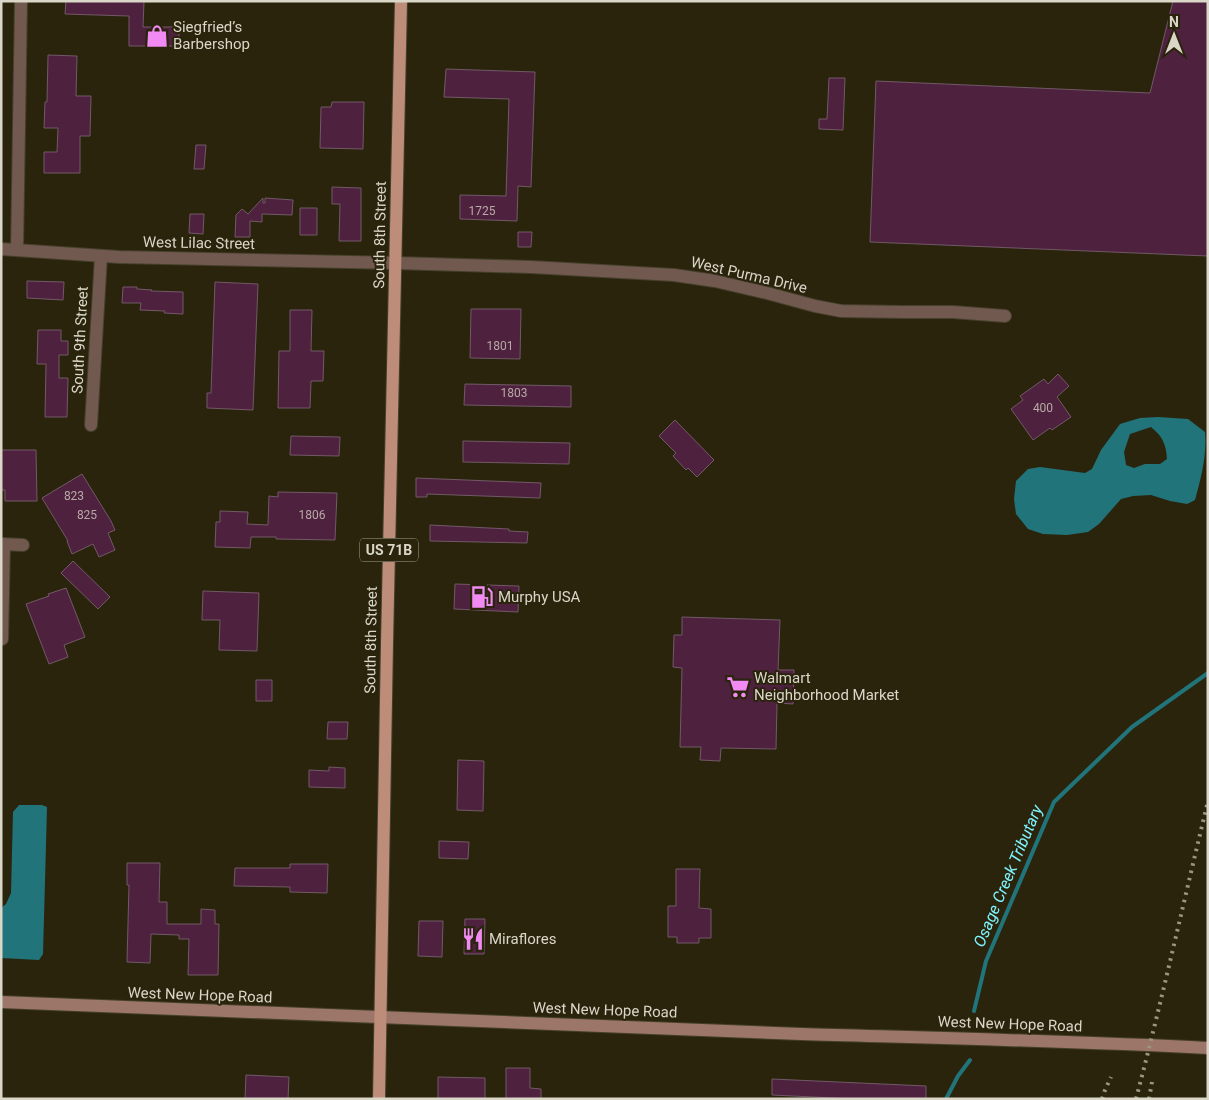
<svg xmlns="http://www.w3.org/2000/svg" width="1209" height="1100" viewBox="0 0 1209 1100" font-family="Roboto,sans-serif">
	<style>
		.water { fill: #22747b; fill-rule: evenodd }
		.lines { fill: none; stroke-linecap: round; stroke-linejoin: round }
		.stream { stroke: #22747b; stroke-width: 4 }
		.building { fill: #4e223e; stroke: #725967 }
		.minor-casing { stroke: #46402b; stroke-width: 14 }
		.tertiary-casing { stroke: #46402b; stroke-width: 14 }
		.secondary-casing { stroke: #46402b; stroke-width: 14 }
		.primary-casing { stroke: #46402b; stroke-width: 14 }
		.minor { stroke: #715950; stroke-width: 12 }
		.tertiary { stroke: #715950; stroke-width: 12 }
		.secondary { stroke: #9c7668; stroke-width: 12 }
		.primary { stroke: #bd8d7a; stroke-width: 12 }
		.rail { stroke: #9a9584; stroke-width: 4; stroke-dasharray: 2.5 5; stroke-linecap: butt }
		.labels { text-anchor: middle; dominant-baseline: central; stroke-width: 4; stroke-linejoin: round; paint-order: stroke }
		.number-label { font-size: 12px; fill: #b7a9a6 }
		.shield { fill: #2a240d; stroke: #a5a190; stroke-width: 1 }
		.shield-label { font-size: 14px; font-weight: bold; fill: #dad6c8 }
		.poi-label { font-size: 15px; fill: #dad6c8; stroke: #2a240d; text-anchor: start }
		.street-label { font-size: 15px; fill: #dad6c8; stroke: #2a240d }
		.water-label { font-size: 16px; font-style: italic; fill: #7ef3fd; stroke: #2a240d }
	</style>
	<rect width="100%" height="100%" fill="#2a240d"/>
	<!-- water -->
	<path class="water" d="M 1158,417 L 1188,419 L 1205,432 C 1207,456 1201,478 1195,500 L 1187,504 L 1170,501 L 1151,495 L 1133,496 L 1121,499 L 1099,524 L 1088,532 L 1067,535 L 1043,534 L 1028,529 L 1016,514 L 1014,499 L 1016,481 L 1028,469 L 1040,467 L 1085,473 L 1092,469 L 1101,450 L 1120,424 L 1140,418 ZM 1151,427 C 1163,437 1166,444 1167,459 L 1160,464 L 1145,464 L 1134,468 L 1126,465 L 1124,452 L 1130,434 Z
		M 19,805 L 42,805 L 47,807 L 43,954 L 39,960 L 1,958 L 1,908 L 6,904 L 11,893 L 13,812 Z"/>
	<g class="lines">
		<!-- stream -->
		<path class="stream" d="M 974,1011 L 986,961 L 1054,802 L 1132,727 L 1208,673
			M 946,1099 L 958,1076 L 970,1060"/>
	</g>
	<!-- building -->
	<path class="building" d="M 66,1 L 144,1 L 143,27 L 179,27 L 179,46 L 129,46 L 129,16 L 65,14 Z
		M 1173,1 L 1208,1 L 1208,256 L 870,242 L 876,81 L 1150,93 Z
		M 48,55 L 77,56 L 76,96 L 91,96 L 90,136 L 80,136 L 80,173 L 44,173 L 44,152 L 57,152 L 58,128 L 44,128 L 45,102 L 47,102 Z
		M 446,69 L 535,72 L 531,187 L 518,186 L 517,221 L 460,219 L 460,195 L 506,196 L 509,99 L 444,97 Z
		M 829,78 L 845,78 L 843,130 L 819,129 L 819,119 L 827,119 Z
		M 332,102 L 364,102 L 363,149 L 320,148 L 321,107 L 331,107 Z
		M 196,145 L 206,145 L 204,169 L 194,169 Z
		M 332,187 L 361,188 L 361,241 L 339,241 L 340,204 L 332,204 Z
		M 263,198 L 263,203 L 265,203 L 265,198 L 293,200 L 292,215 L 262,214 L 262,222 L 250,221 L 250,237 L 235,237 L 236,215 L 242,209 L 248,214 Z
		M 300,208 L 317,208 L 317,235 L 300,235 Z
		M 190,214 L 204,214 L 203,234 L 189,233 Z
		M 518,232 L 532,232 L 531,247 L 518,247 Z
		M 27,281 L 64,282 L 63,300 L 27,298 Z
		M 215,282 L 258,284 L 253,410 L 207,408 L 207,393 L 211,393 Z
		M 123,287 L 137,287 L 137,289 L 152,290 L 151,291 L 183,292 L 183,314 L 164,313 L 165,311 L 140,310 L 141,303 L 122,303 Z
		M 471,309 L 521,309 L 520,359 L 470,358 Z
		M 290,310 L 312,310 L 311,351 L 324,351 L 323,381 L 311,381 L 310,408 L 278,408 L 279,351 L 290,351 Z
		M 38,330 L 61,330 L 61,341 L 68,341 L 68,355 L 59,355 L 59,378 L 68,378 L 67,417 L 45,417 L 46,364 L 37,364 Z
		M 1058,374 L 1069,386 L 1057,397 L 1071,417 L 1052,430 L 1050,428 L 1033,440 L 1011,409 L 1023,400 L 1020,396 L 1044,379 L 1048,384 Z
		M 465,384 L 571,386 L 571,407 L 464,405 Z
		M 675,420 L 714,460 L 697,477 L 688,468 L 686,470 L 673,456 L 676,453 L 659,436 Z
		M 291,436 L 340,437 L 339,456 L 290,455 Z
		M 463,441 L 570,443 L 569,464 L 463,462 Z
		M 1,450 L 36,450 L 37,501 L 5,501 L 5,490 L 1,490 Z
		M 82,474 L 111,521 L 115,530 L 108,533 L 115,550 L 99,557 L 93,544 L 72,554 L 67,541 L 68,541 L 42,498 Z
		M 416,478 L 541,483 L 540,498 L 427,494 L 427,497 L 416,497 Z
		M 278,492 L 337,493 L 335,540 L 276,539 L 276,537 L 251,537 L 250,548 L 215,547 L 216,522 L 220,522 L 220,511 L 248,512 L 247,524 L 268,525 L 269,496 L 278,497 Z
		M 430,525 L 509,529 L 509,531 L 528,532 L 527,543 L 430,541 Z
		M 73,561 L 110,597 L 98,609 L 61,573 Z
		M 455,584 L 519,586 L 518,612 L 454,609 Z
		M 66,588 L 85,637 L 64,645 L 68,657 L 49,664 L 26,604 L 49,596 L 48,594 Z
		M 203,591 L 259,593 L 257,651 L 219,650 L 220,620 L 202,620 Z
		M 682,617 L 780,620 L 778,670 L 794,670 L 793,704 L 777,703 L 776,749 L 721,748 L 720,761 L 700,760 L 701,747 L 680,747 L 682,668 L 673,667 L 674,635 L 682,635 Z
		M 256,680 L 272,680 L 272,701 L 256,701 Z
		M 328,722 L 348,722 L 347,739 L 327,739 Z
		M 458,760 L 484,761 L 483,811 L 457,810 Z
		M 329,767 L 345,768 L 345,788 L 309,787 L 309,770 L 329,771 Z
		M 439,841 L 469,842 L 468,859 L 439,858 Z
		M 127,863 L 160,863 L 159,902 L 167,902 L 167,924 L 201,924 L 201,909 L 215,910 L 215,924 L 219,924 L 218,975 L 188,975 L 189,939 L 179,939 L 179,935 L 151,934 L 150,963 L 127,962 L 129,885 L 127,885 Z
		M 290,864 L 328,864 L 327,893 L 290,892 L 290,887 L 234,886 L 235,868 L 290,868 Z
		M 676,869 L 700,869 L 699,908 L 711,909 L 711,938 L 699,938 L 699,943 L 677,943 L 677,937 L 668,937 L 668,906 L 676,906 Z
		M 465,919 L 485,919 L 484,954 L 464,954 Z
		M 419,921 L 443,921 L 442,957 L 418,956 Z
		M 506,1068 L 530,1068 L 530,1088 L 541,1089 L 541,1099 L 506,1099 Z
		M 246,1075 L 289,1077 L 288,1099 L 245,1099 Z
		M 438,1077 L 485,1078 L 485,1099 L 438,1099 Z
		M 772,1079 L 926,1086 L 926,1099 L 855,1099 L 772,1095 Z"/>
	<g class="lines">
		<defs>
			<path id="minor" d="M 17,250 L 21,1
				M 396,263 L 531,267 L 674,275 L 715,281 L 767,293 L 815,306 L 841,311 L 903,312 L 953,312 L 1005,316
				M 91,425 L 101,256
				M 1,544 L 23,545
				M 2,639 L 4,544"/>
			<path id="tertiary" d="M 1,249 L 119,257 L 396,263"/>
			<path id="secondary" d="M 1,1002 C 268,1014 535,1025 801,1034 C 937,1038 1072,1041 1208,1048"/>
			<path id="primary" d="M 379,1099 L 387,643 L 401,1"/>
		</defs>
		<!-- minor casing -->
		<use href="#minor" class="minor-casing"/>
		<!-- tertiary casing -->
		<use href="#tertiary" class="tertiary-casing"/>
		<!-- secondary casing -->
		<use href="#secondary" class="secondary-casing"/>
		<!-- primary casing -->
		<use href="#primary" class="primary-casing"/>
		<!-- minor -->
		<use href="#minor" class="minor"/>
		<!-- tertiary -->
		<use href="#tertiary" class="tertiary"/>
		<!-- secondary -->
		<use href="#secondary" class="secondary"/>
		<!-- primary -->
		<use href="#primary" class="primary"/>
		<!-- rail -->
		<path class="rail" d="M 1102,1099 L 1105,1090 L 1111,1077
			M 1136,1099 C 1162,1000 1184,900 1208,801
			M 1149,1099 L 1152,1082"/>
	</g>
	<!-- icons -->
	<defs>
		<symbol id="shop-bare" viewBox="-9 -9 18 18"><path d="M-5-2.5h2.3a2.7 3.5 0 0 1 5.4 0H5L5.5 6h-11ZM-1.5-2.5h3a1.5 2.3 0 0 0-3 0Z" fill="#f28af3" stroke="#2a240d" stroke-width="2.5" paint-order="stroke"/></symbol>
		<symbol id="fuel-bare" viewBox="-9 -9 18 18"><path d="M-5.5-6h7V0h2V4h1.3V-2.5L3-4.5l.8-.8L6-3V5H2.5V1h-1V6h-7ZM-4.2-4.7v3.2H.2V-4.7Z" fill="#f28af3" stroke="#2a240d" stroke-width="2.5" paint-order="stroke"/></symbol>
		<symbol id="supermarket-bare" viewBox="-9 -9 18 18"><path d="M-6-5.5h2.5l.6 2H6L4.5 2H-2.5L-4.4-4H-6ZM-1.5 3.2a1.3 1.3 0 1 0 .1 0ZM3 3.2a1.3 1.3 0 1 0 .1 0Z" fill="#f28af3" stroke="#2a240d" stroke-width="2.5" paint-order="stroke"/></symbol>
		<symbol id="restaurant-bare" viewBox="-9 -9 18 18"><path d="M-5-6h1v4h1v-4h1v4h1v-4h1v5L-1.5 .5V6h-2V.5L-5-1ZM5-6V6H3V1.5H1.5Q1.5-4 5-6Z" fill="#f28af3" stroke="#2a240d" stroke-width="2.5" paint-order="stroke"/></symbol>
	</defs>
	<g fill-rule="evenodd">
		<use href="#shop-bare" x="141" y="20" width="32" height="32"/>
		<use href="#fuel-bare" x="466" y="581" width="32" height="32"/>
		<use href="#supermarket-bare" x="722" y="671" width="32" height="32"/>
		<use href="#restaurant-bare" x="457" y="923" width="32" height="32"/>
	</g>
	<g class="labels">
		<!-- number labels -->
		<g class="number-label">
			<text x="482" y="211">1725</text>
			<text x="500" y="346">1801</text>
			<text x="514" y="393">1803</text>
			<text x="1043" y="408">400</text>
			<text x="74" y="496">823</text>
			<text x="87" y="515">825</text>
			<text x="312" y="515">1806</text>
		</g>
		<!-- shield labels -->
		<rect class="shield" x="360" y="538.5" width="58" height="23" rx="4"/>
		<g class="shield-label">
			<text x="389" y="550">US 71B</text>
		</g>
		<!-- poi labels -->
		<g class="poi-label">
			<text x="173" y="27">Siegfried’s<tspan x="173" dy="17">Barbershop</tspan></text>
			<text x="498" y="597">Murphy USA</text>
			<text x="754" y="678">Walmart<tspan x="754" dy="17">Neighborhood Market</tspan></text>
			<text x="489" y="939">Miraflores</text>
		</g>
		<!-- street labels -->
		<g class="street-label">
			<text transform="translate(380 235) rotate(-89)">South 8th Street</text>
			<text transform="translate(199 243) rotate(1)">West Lilac Street</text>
			<text transform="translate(749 275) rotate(13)">West Purma Drive</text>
			<text transform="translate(80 340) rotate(-87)">South 9th Street</text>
			<text transform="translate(371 640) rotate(-89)">South 8th Street</text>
			<text transform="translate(200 995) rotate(2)">West New Hope Road</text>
			<text transform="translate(605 1010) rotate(2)">West New Hope Road</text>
			<text transform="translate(1010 1024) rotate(2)">West New Hope Road</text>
		</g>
		<!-- water labels -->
		<g class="water-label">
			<text transform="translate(1008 876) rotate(-67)">Osage Creek Tributary</text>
		</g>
	</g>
	<!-- border -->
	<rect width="1209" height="1100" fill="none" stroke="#dad6c8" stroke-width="5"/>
	<!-- north arrow -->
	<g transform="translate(1174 35)" stroke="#2a240d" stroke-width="4" paint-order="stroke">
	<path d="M0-4L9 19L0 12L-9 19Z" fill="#dad6c8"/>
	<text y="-8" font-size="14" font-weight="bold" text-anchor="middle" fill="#dad6c8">N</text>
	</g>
</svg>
